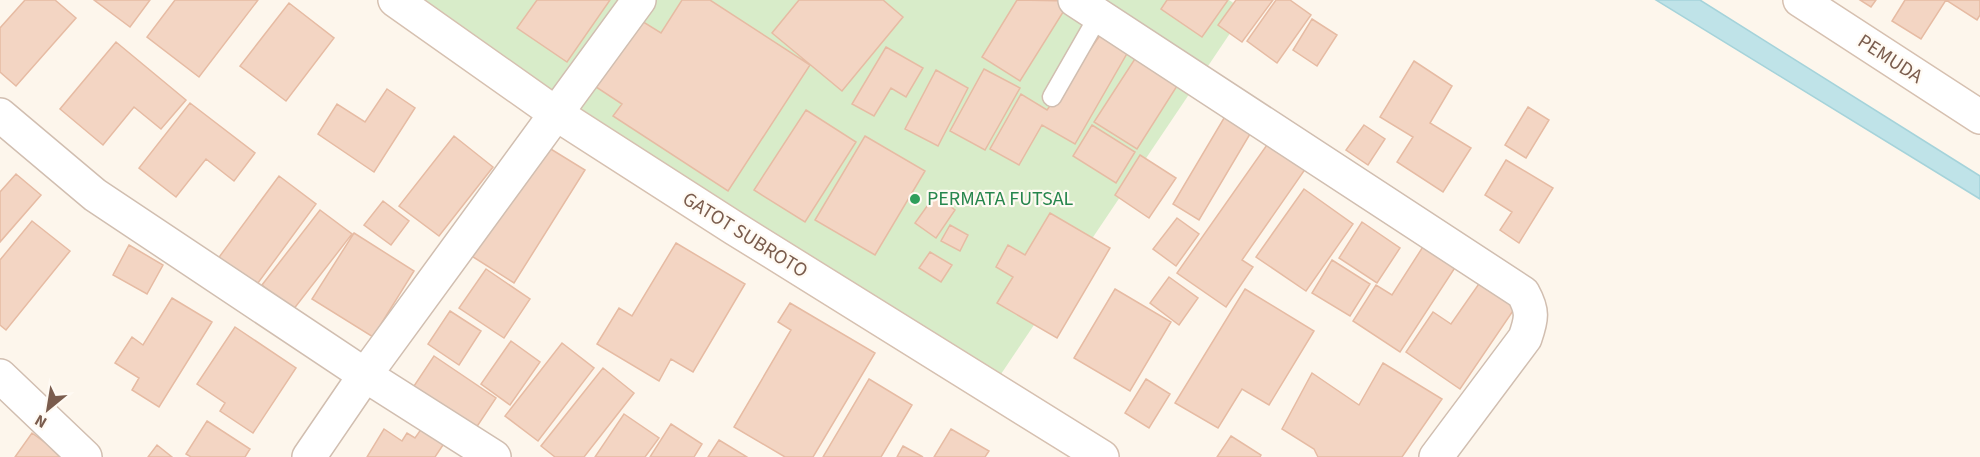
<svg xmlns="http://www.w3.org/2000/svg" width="1980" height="457" viewBox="0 0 1980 457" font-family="'Source Sans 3',sans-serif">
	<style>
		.green { fill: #d8ecc9 }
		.water { fill: #bfe3e8; stroke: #a5d3da; stroke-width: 1.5 }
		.building { fill: #f3d5c3; stroke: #e6bba3; stroke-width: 1.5 }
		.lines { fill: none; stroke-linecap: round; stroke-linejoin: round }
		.lane-casing { stroke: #d1beb0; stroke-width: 21 }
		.street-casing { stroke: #d1beb0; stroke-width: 36 }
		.secondary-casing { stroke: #d6c0b0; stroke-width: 36 }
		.lane { stroke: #fff; stroke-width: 18 }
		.street { stroke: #fff; stroke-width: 33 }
		.secondary { stroke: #fff; stroke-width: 33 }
		.leisure-dot { fill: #2e9e5b; stroke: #fffaf3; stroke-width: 2 }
		.labels { text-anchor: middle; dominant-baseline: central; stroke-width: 4.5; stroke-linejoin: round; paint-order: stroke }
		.street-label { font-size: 20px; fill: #7a5c4d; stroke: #fffaf3 }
		.leisure-label { font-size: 20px; fill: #27864d; stroke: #fffaf3; text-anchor: start }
	</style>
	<rect width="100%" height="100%" fill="#fdf6ec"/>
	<!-- green -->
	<path class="green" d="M 415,0 L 1229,0 L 1245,11 L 993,386 Z"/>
	<!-- water -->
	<path class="water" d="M 1656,0 L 1700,0 L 1980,176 L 1980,199 Z"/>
	<!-- building -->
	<path class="building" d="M 25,0 L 55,0 L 76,18 L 16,86 L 0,72 L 0,28 Z
		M 94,0 L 150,0 L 130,27 Z
		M 175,0 L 258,0 L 199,77 L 147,37 Z
		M 537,0 L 610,0 L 567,62 L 517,28 Z
		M 682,0 L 710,0 L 810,65 L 728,191 L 613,116 L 622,104 L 593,85 L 637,18 L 661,33 Z
		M 799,0 L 883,0 L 903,17 L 842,91 L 772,33 Z
		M 1017,0 L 1070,1 L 1020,81 L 982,57 Z
		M 1167,0 L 1228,0 L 1202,37 L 1161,9 Z
		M 1236,0 L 1273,0 L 1242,42 L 1218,25 Z
		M 1276,0 L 1290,0 L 1311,15 L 1277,63 L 1247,41 Z
		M 1860,0 L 1876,0 L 1871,7 Z
		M 1905,0 L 1946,0 L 1921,39 L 1892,21 Z
		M 1946,0 L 1980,0 L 1980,15 L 1977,20 Z
		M 289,3 L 334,38 L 286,101 L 240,66 Z
		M 1312,19 L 1337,35 L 1317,66 L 1293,50 Z
		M 1101,34 L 1129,50 L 1075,144 L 1042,125 L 1019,165 L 990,149 L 1021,94 L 1047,110 Z
		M 116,42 L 186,100 L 161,129 L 134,107 L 103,145 L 60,109 Z
		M 886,47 L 923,68 L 906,97 L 891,88 L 874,116 L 852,104 Z
		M 1142,48 L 1184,75 L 1137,149 L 1094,122 Z
		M 1414,61 L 1452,86 L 1430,123 L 1471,148 L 1443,192 L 1397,162 L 1413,137 L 1380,117 Z
		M 984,69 L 1020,88 L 985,150 L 950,131 Z
		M 936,70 L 968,88 L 938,146 L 905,129 Z
		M 387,89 L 415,108 L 374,172 L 318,134 L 337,104 L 365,122 Z
		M 190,103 L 255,153 L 234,181 L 206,159 L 176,197 L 139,168 Z
		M 1528,107 L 1549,120 L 1526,158 L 1505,145 Z
		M 806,110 L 856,142 L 805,222 L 754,190 Z
		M 1227,113 L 1253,129 L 1199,220 L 1173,204 Z
		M 1092,125 L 1135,152 L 1116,183 L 1073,156 Z
		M 1364,125 L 1385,139 L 1368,165 L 1346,150 Z
		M 454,136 L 493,167 L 439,236 L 399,206 Z
		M 865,136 L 925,171 L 875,255 L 815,220 Z
		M 1269,142 L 1306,168 L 1242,260 L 1253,267 L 1226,307 L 1177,273 Z
		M 541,143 L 585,170 L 514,283 L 470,255 Z
		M 1140,155 L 1176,178 L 1149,218 L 1115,195 Z
		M 1506,160 L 1553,188 L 1519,243 L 1500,230 L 1512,212 L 1485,195 Z
		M 16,174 L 41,195 L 0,242 L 0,192 Z
		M 279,176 L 316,204 L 255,287 L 217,260 Z
		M 1304,189 L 1353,224 L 1306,291 L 1256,257 Z
		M 935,195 L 955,210 L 936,238 L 915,223 Z
		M 383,201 L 409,221 L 391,245 L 364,225 Z
		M 320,210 L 352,234 L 293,310 L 262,285 Z
		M 1050,213 L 1110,248 L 1057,338 L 997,303 L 1013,277 L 996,267 L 1008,245 L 1025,255 Z
		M 1177,218 L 1199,234 L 1176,266 L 1153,249 Z
		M 32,221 L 70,251 L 6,330 L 0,325 L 0,260 Z
		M 1362,222 L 1400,248 L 1377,283 L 1339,258 Z
		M 950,225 L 968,235 L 960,251 L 941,241 Z
		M 354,233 L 414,271 L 373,337 L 312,299 Z
		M 1426,242 L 1458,263 L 1400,352 L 1353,321 L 1376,285 L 1392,295 Z
		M 676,243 L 745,284 L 693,372 L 671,359 L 659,381 L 597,344 L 619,308 L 632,316 Z
		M 129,245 L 163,265 L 147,294 L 113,275 Z
		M 930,252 L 952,265 L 941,282 L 919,268 Z
		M 1332,260 L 1370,284 L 1350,316 L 1312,293 Z
		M 486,269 L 530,299 L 504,338 L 459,308 Z
		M 1169,277 L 1198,298 L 1179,325 L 1150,303 Z
		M 1483,278 L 1519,302 L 1460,389 L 1406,352 L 1433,312 L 1451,324 Z
		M 1115,289 L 1171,322 L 1130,391 L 1074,358 Z
		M 1245,289 L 1314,331 L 1269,405 L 1242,389 L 1218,428 L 1175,403 Z
		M 172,298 L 212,322 L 159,407 L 132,390 L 139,378 L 115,363 L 132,337 L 143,345 Z
		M 790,303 L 875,353 L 813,457 L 785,457 L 734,427 L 791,330 L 778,322 Z
		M 450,311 L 481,331 L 459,365 L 428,344 Z
		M 235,327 L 296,368 L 253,433 L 220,411 L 225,403 L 197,384 Z
		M 511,341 L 540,362 L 510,405 L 481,384 Z
		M 562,343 L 594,368 L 538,441 L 505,416 Z
		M 434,356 L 496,398 L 474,431 L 412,389 Z
		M 1383,363 L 1442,399 L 1402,457 L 1318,457 L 1314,449 L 1282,429 L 1312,373 L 1359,405 Z
		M 603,368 L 634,393 L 584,457 L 555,457 L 541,446 Z
		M 869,379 L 912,405 L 881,457 L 823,457 Z
		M 1146,379 L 1170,394 L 1149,428 L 1125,413 Z
		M 624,414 L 659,438 L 645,457 L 595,457 Z
		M 207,421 L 250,449 L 245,457 L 191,457 L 186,454 Z
		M 671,424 L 702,444 L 694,457 L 650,457 Z
		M 422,428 L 445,442 L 435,457 L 367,457 L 384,429 L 402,441 L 407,433 L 415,438 Z
		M 951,429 L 989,451 L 985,457 L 934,457 Z
		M 32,433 L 65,457 L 15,457 Z
		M 1231,436 L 1261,455 L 1260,457 L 1217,457 Z
		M 719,440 L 747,457 L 708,457 Z
		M 157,445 L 172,457 L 148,457 Z
		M 903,446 L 923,457 L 897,457 Z"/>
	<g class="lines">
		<defs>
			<path id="lane" d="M 1052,97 L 1099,15"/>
			<path id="street" d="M 1075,0 L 1523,293 C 1533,311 1532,318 1525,338 L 1436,457
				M 0,115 L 95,195 L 365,375 L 494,457
				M 0,376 L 85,457
				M 309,457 L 365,375 L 639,0"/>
			<path id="secondary" d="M 395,0 L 555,113 L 734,228 L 1102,457
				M 1800,0 L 1980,117"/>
		</defs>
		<!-- lane casing -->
		<use href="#lane" class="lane-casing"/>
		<!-- street casing -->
		<use href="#street" class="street-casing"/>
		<!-- secondary casing -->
		<use href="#secondary" class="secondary-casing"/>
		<!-- lane -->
		<use href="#lane" class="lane"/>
		<!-- street -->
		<use href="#street" class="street"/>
		<!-- secondary -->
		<use href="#secondary" class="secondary"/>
	</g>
	<!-- markers -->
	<circle class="leisure-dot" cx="915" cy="199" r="6"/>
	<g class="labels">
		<!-- street labels -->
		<g class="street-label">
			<text transform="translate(1890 59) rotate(33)">PEMUDA</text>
			<text transform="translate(745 235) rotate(32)">GATOT SUBROTO</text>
		</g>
		<!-- leisure labels -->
		<g class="leisure-label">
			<text x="927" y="199">PERMATA FUTSAL</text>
		</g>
	</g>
	<!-- north arrow -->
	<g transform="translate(48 409) rotate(210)" stroke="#fffaf3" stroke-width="4.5" paint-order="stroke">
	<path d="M0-4.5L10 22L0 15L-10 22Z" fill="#7a5c4d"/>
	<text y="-9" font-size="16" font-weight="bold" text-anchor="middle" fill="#7a5c4d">N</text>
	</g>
</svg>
